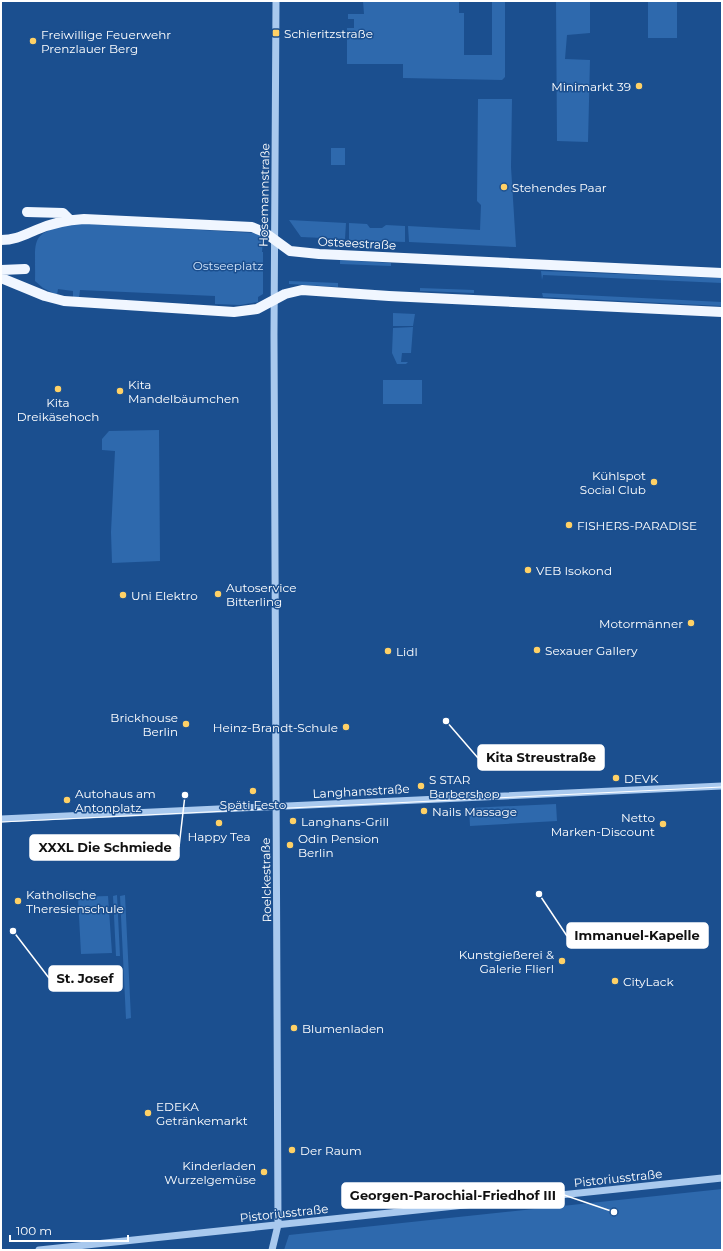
<svg xmlns="http://www.w3.org/2000/svg" width="723" height="1251" viewBox="0 0 723 1251" font-family="Montserrat,sans-serif">
	<style>
		.green { fill: #2e69ad }
		.lines { fill: none; stroke-linecap: round; stroke-linejoin: round }
		.minor { stroke: #a9c9ee; stroke-width: 7 }
		.major { stroke: #f0f6ff; stroke-width: 10 }
		.tram { stroke: #fff; stroke-width: 1 }
		.poi-dot { fill: #ffd166; stroke: #1b4f8f; stroke-width: 1.5 }
		.labels { text-anchor: middle; dominant-baseline: central; stroke-width: 3; stroke-linejoin: round; paint-order: stroke }
		.poi-label { font-size: 12px; fill: #fff; stroke: #1b4f8f; text-anchor: start }
		.street-label { font-size: 12px; fill: #fff; stroke: #1b4f8f }
		.park-label { font-size: 12px; fill: #cfe3fa; stroke: #1b4f8f }
		.leader { fill: none; stroke: #fff; stroke-width: 1.5 }
		.callout-dot { fill: #fff; stroke: #1b4f8f; stroke-width: 1.5 }
		.callout { fill: #fff; stroke: #fff; stroke-width: 1.5 }
		.callout-label { font-size: 13px; text-anchor: middle; font-weight: bold; fill: #111 }
	</style>
	<rect width="100%" height="100%" fill="#1b4f8f"/>
	<!-- green -->
	<path class="green" d="M 363,1 L 459,1 L 459,13 L 464,13 L 464,55 L 492,55 L 492,1 L 505,1 L 505,77 L 502,80 L 403,78 L 403,64 L 347,64 L 347,28 L 354,28 L 354,19 L 348,19 L 348,14 L 364,14 Z
		M 556,1 L 590,1 L 590,33 L 567,35 L 565,59 L 590,60 L 588,142 L 557,141 Z
		M 648,1 L 677,1 L 677,38 L 648,38 Z
		M 478,99 L 512,99 L 511,167 L 516,247 L 409,242 L 408,226 L 480,230 L 481,205 L 477,201 Z
		M 331,148 L 345,148 L 345,165 L 331,165 Z
		M 289,220 L 346,223 L 345,239 L 301,237 Z
		M 73,223 L 255,233 L 260,235 L 263,241 L 262,252 L 263,252 L 263,294 L 258,297 L 258,302 L 240,305 L 215,304 L 215,296 L 80,290 L 79,298 L 73,297 L 73,291 L 58,289 L 57,295 L 43,288 L 35,281 C 36,238 28,234 73,223 Z
		M 349,223 L 367,224 L 370,228 L 382,228 L 386,225 L 405,226 L 405,242 L 349,240 Z
		M 340,260 L 391,263 L 391,266 L 340,264 Z
		M 541,271 L 722,278 L 722,283 L 543,275 L 542,280 Z
		M 289,281 L 338,283 L 338,287 L 289,284 Z
		M 420,288 L 474,290 L 474,293 L 420,291 Z
		M 542,293 L 722,302 L 722,306 L 543,297 Z
		M 393,313 L 415,314 L 413,326 L 393,326 Z
		M 413,327 L 411,353 L 402,353 L 401,362 L 408,362 L 406,364 L 397,364 L 392,353 L 393,328 Z
		M 383,380 L 422,380 L 422,404 L 383,404 Z
		M 159,430 L 160,561 L 112,563 L 111,532 L 115,451 L 102,450 L 102,439 L 109,431 Z
		M 556,804 L 557,821 L 470,826 L 469,808 Z
		M 117,895 L 120,956 L 116,956 L 113,896 Z
		M 125,895 L 131,1018 L 126,1019 L 120,896 Z
		M 108,896 L 112,953 L 81,954 L 78,897 Z
		M 722,1189 L 722,1250 L 284,1250 L 289,1235 Z"/>
	<g class="lines">
		<!-- minor -->
		<path class="minor" d="M 1,819 L 722,786
			M 39,1250 L 722,1178
			M 272,1250 L 278,1225 L 274,335 L 276,1"/>
		<!-- major -->
		<path class="major" d="M 27,212 L 63,213 L 69,219
			M 1,240 C 15,240 24,235 36,230 C 52,223 67,220 84,219 L 252,227 L 264,232 L 290,251 L 319,254 L 722,273
			M 1,270 L 25,269
			M 1,278 L 45,296 L 64,301 L 234,312 L 257,309 L 285,294 L 302,290 L 389,296 L 722,312"/>
		<!-- tram -->
		<path class="tram" d="M 1,822 L 722,787"/>
	</g>
	<!-- markers -->
	<g class="poi-dot">
		<rect x="272" y="29" width="8" height="8" rx="2"/>
		<circle cx="33" cy="41" r="4"/>
		<circle cx="639" cy="86" r="4"/>
		<circle cx="504" cy="187" r="4"/>
		<circle cx="58" cy="389" r="4"/>
		<circle cx="120" cy="391" r="4"/>
		<circle cx="654" cy="482" r="4"/>
		<circle cx="569" cy="525" r="4"/>
		<circle cx="528" cy="570" r="4"/>
		<circle cx="218" cy="594" r="4"/>
		<circle cx="123" cy="595" r="4"/>
		<circle cx="691" cy="623" r="4"/>
		<circle cx="537" cy="650" r="4"/>
		<circle cx="388" cy="651" r="4"/>
		<circle cx="186" cy="724" r="4"/>
		<circle cx="346" cy="727" r="4"/>
		<circle cx="616" cy="778" r="4"/>
		<circle cx="421" cy="786" r="4"/>
		<circle cx="253" cy="791" r="4"/>
		<circle cx="67" cy="800" r="4"/>
		<circle cx="424" cy="811" r="4"/>
		<circle cx="293" cy="821" r="4"/>
		<circle cx="219" cy="823" r="4"/>
		<circle cx="663" cy="824" r="4"/>
		<circle cx="290" cy="845" r="4"/>
		<circle cx="18" cy="901" r="4"/>
		<circle cx="562" cy="961" r="4"/>
		<circle cx="615" cy="981" r="4"/>
		<circle cx="294" cy="1028" r="4"/>
		<circle cx="148" cy="1113" r="4"/>
		<circle cx="292" cy="1150" r="4"/>
		<circle cx="264" cy="1172" r="4"/>
	</g>
	<g class="labels">
		<!-- poi labels -->
		<g class="poi-label">
			<text x="284" y="33">Schieritzstraße</text>
			<text x="41" y="34">Freiwillige Feuerwehr<tspan x="41" dy="14">Prenzlauer Berg</tspan></text>
			<text x="631" y="86" text-anchor="end">Minimarkt 39</text>
			<text x="512" y="187">Stehendes Paar</text>
			<text x="128" y="384">Kita<tspan x="128" dy="14">Mandelbäumchen</tspan></text>
			<text x="58" y="402" text-anchor="middle">Kita<tspan x="58" dy="14">Dreikäsehoch</tspan></text>
			<text x="646" y="475" text-anchor="end">Kühlspot<tspan x="646" dy="14">Social Club</tspan></text>
			<text x="577" y="525">FISHERS-PARADISE</text>
			<text x="536" y="570">VEB Isokond</text>
			<text x="226" y="587">Autoservice<tspan x="226" dy="14">Bitterling</tspan></text>
			<text x="131" y="595">Uni Elektro</text>
			<text x="683" y="623" text-anchor="end">Motormänner</text>
			<text x="545" y="650">Sexauer Gallery</text>
			<text x="396" y="651">Lidl</text>
			<text x="178" y="717" text-anchor="end">Brickhouse<tspan x="178" dy="14">Berlin</tspan></text>
			<text x="338" y="727" text-anchor="end">Heinz-Brandt-Schule</text>
			<text x="624" y="778">DEVK</text>
			<text x="429" y="779">S STAR<tspan x="429" dy="14">Barbershop</tspan></text>
			<text x="75" y="793">Autohaus am<tspan x="75" dy="14">Antonplatz</tspan></text>
			<text x="253" y="804" text-anchor="middle">Späti Festo</text>
			<text x="432" y="811">Nails Massage</text>
			<text x="655" y="817" text-anchor="end">Netto<tspan x="655" dy="14">Marken-Discount</tspan></text>
			<text x="301" y="821">Langhans-Grill</text>
			<text x="219" y="836" text-anchor="middle">Happy Tea</text>
			<text x="298" y="838">Odin Pension<tspan x="298" dy="14">Berlin</tspan></text>
			<text x="26" y="894">Katholische<tspan x="26" dy="14">Theresienschule</tspan></text>
			<text x="554" y="954" text-anchor="end">Kunstgießerei &amp;<tspan x="554" dy="14">Galerie Flierl</tspan></text>
			<text x="623" y="981">CityLack</text>
			<text x="302" y="1028">Blumenladen</text>
			<text x="156" y="1106">EDEKA<tspan x="156" dy="14">Getränkemarkt</tspan></text>
			<text x="300" y="1150">Der Raum</text>
			<text x="256" y="1165" text-anchor="end">Kinderladen<tspan x="256" dy="14">Wurzelgemüse</tspan></text>
		</g>
		<!-- street labels -->
		<g class="street-label">
			<text transform="translate(264 195) rotate(-89)">Hosemannstraße</text>
			<text transform="translate(357 243) rotate(3)">Ostseestraße</text>
			<text transform="translate(361 791) rotate(-3)">Langhansstraße</text>
			<text transform="translate(266 880) rotate(-91)">Roelckestraße</text>
			<text transform="translate(618 1178) rotate(-6)">Pistoriusstraße</text>
			<text transform="translate(284 1213) rotate(-6)">Pistoriusstraße</text>
		</g>
		<!-- park labels -->
		<g class="park-label">
			<text x="228" y="265">Ostseeplatz</text>
		</g>
	</g>
	<!-- callouts -->
	<path class="leader" d="M446 721L478 758M185 795L179 847M539 894L567 936M13 931L49 978M614 1212L564 1195"/>
	<g class="callout-dot">
		<circle cx="446" cy="721" r="4"/>
		<circle cx="185" cy="795" r="4"/>
		<circle cx="539" cy="894" r="4"/>
		<circle cx="13" cy="931" r="4"/>
		<circle cx="614" cy="1212" r="4"/>
	</g>
	<g class="callout">
		<rect x="478" y="745" width="126" height="25" rx="4"/>
		<rect x="30" y="835" width="149" height="25" rx="4"/>
		<rect x="567" y="923" width="141" height="25" rx="4"/>
		<rect x="49" y="966" width="73" height="25" rx="4"/>
		<rect x="342" y="1183" width="222" height="25" rx="4"/>
	</g>
	<g class="callout-label">
		<text x="541" y="762">Kita Streustraße</text>
		<text x="105" y="852">XXXL Die Schmiede</text>
		<text x="637" y="940">Immanuel-Kapelle</text>
		<text x="85" y="983">St. Josef</text>
		<text x="453" y="1200">Georgen-Parochial-Friedhof III</text>
	</g>
	<!-- border -->
	<rect width="723" height="1251" fill="none" stroke="#ffffff" stroke-width="4"/>
	<!-- scale -->
	<path d="M10 1235v6h118v-6" fill="none" stroke="#ffffff" stroke-width="2"/>
	<text x="16" y="1235" font-size="12" fill="#ffffff" stroke="#1b4f8f" stroke-width="3" paint-order="stroke">100 m</text>
</svg>
